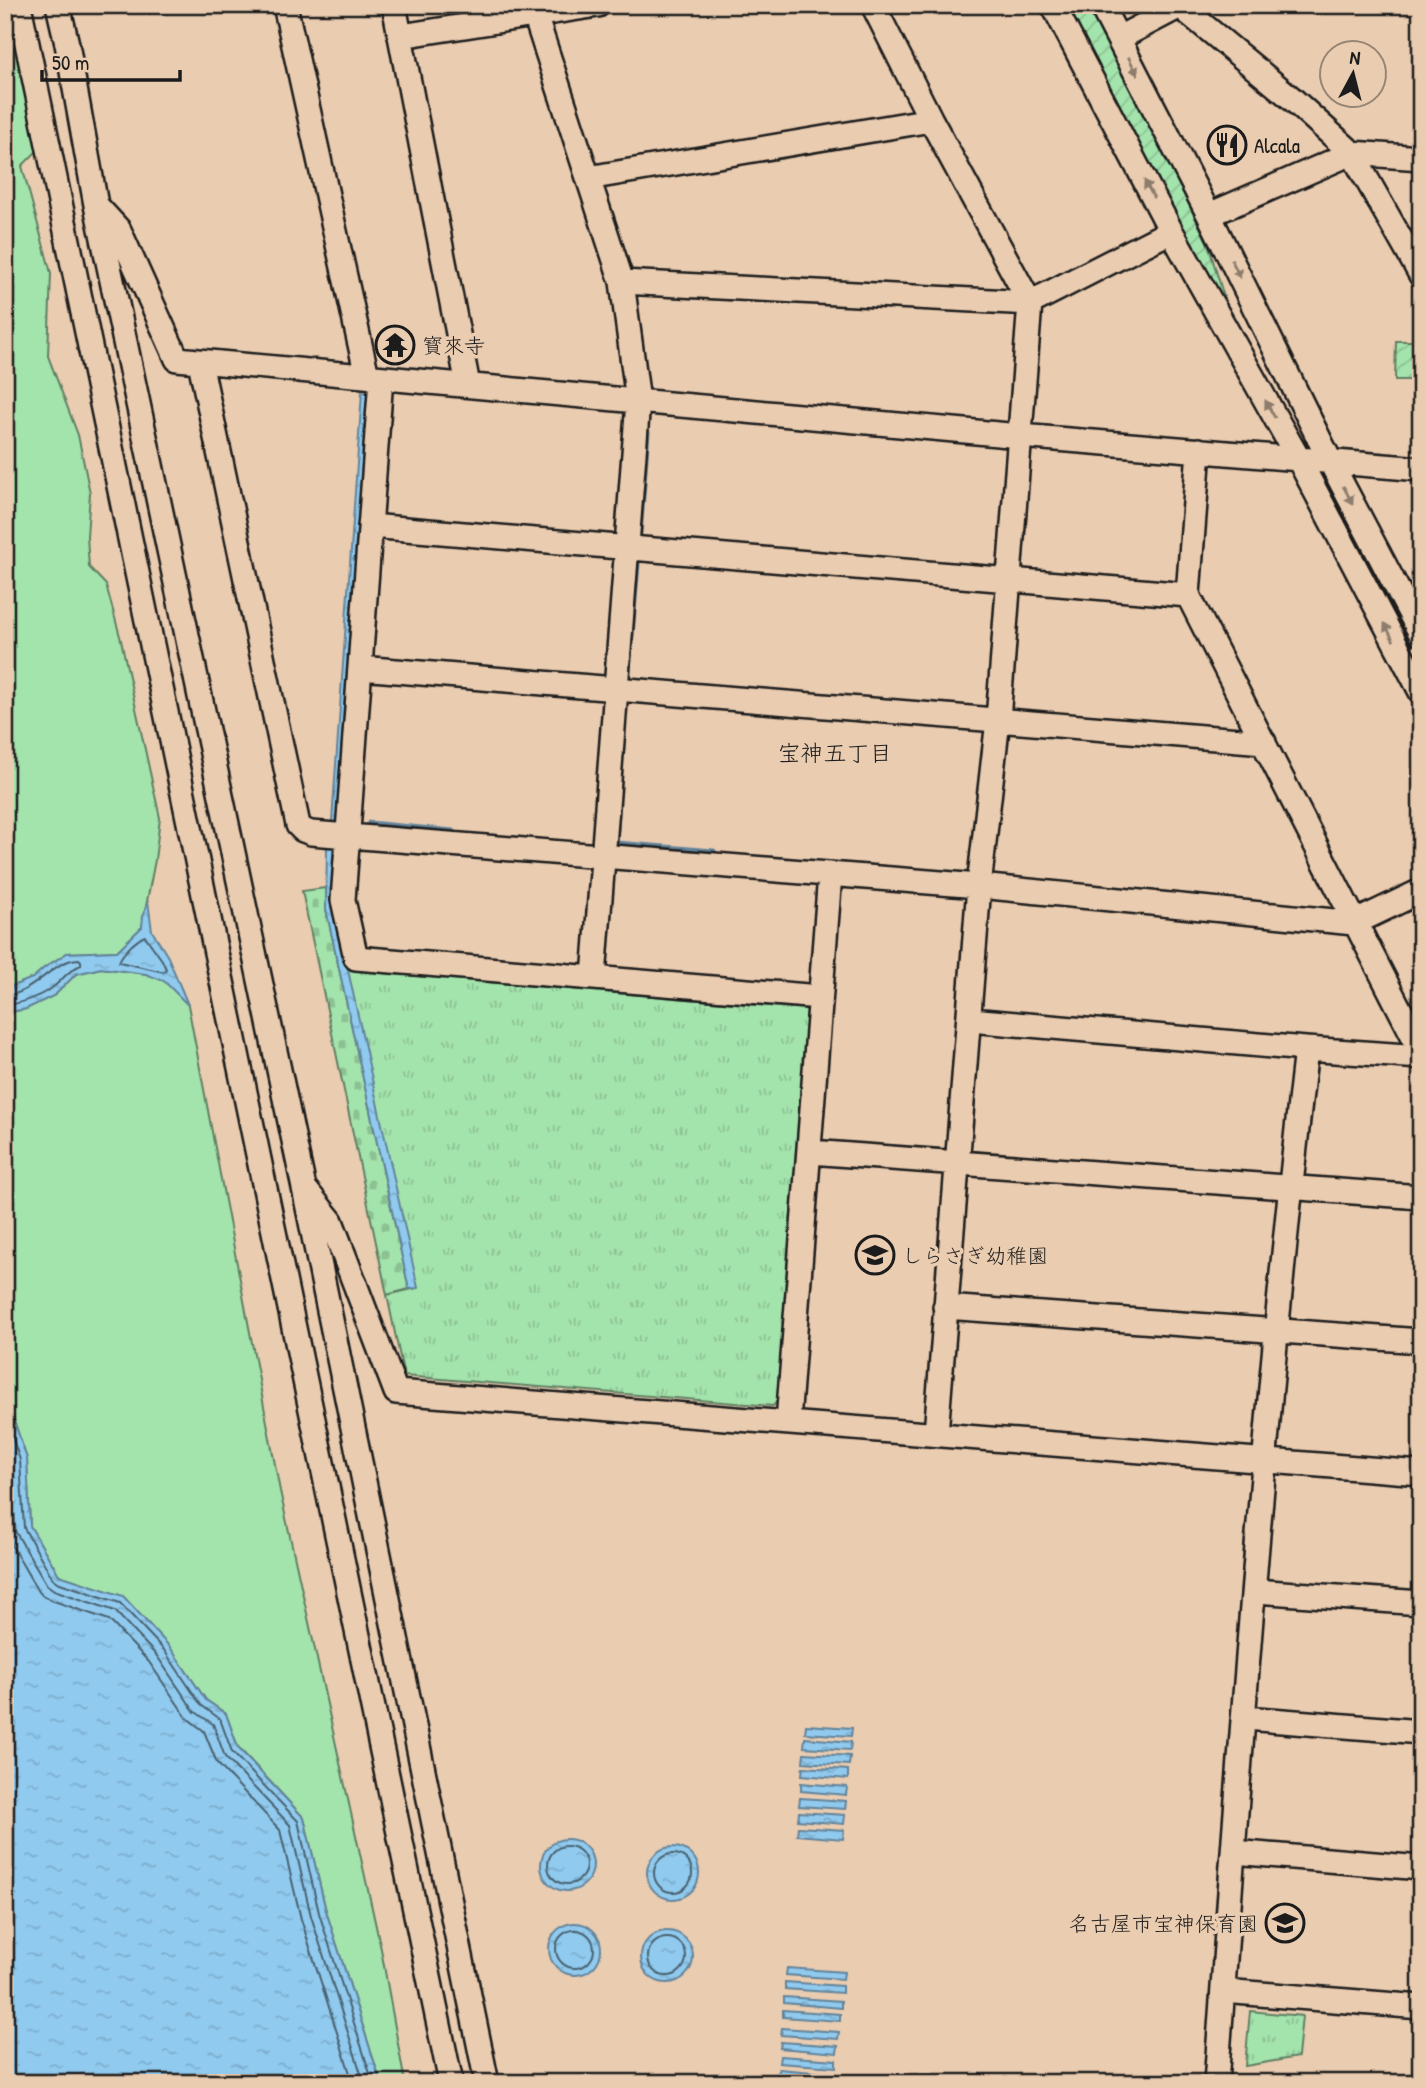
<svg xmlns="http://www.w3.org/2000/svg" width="1426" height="2088" viewBox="0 0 1426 2088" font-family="'Patrick Hand','Klee One',sans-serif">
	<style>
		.grass { fill: #a3e3ac; stroke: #608064; stroke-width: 2 }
		.cemetery { fill: url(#cemetery-stones); stroke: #608064; stroke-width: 2 }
		.park { fill: url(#park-tufts); stroke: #608064; stroke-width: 2 }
		.garden { fill: url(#garden-furrows); stroke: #608064; stroke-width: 2 }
		.water { fill: url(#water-ripples); stroke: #62849b; stroke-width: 2 }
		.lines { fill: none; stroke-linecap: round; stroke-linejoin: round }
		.shore { stroke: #4a6270; stroke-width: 2 }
		.stream { stroke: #62849b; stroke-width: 5 }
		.minor-casing { stroke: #1c1c1c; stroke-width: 28 }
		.minor { stroke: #eaccb0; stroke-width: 23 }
		.oneway { fill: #8d7d6d }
		.labels { text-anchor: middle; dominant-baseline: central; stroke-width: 7; stroke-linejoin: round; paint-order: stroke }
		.poi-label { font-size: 21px; fill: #1c1c1c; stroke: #eaccb0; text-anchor: start }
		.neighbourhood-label { font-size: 23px; fill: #1c1c1c; stroke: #eaccb0 }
	</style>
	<defs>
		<pattern id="cemetery-stones" width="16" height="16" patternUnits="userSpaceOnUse" patternTransform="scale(1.75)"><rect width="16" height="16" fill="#a3e3ac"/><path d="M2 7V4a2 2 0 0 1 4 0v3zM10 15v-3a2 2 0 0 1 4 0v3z" fill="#8cc293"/></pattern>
		<pattern id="park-tufts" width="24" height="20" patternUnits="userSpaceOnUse" patternTransform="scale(1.75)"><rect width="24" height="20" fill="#a3e3ac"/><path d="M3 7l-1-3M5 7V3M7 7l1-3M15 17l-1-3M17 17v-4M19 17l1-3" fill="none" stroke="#8cc293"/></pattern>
		<pattern id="garden-furrows" width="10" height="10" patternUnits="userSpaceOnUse" patternTransform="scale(1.75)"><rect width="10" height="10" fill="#a3e3ac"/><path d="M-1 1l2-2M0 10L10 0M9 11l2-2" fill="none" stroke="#8cc293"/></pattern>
		<pattern id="water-ripples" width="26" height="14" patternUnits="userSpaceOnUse" patternTransform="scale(1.75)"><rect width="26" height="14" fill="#90caef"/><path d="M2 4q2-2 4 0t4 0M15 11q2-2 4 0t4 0" fill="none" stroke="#7cadcc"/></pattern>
	</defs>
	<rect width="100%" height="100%" fill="#eaccb0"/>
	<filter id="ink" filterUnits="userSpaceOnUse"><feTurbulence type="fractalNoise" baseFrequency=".0143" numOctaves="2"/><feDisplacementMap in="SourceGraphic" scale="14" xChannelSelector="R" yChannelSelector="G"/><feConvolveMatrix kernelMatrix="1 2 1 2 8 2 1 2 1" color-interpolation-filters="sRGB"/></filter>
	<g filter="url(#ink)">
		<!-- grass -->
		<path class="grass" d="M 5,5 L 12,5 L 40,148 L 22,166 L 51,273 L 48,356 L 78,435 L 90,493 L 87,536 L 89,567 L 106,585 L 121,640 L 160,818 L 155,860 L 142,927 L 117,951 L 67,953 L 44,968 L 33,978 L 5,989 Z
			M 101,968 L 146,974 L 165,981 L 188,1005 L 280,1491 L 381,1949 L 405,2083 L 381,2083 L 326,1911 L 304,1818 L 238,1747 L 226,1714 L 206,1700 L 169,1646 L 123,1596 L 59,1575 L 30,1526 L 27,1459 L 5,1394 L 5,1013 L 26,1009 L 55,995 L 76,974 Z"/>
		<!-- cemetery -->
		<path class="cemetery" d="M 326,888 L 326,909 L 409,1289 L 387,1295 L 302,891 Z"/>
		<!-- park -->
		<path class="park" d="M 347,970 L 805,1009 L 809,1014 L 780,1398 L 773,1406 L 404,1376 L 387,1295 L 417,1288 Z
			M 1250,2011 L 1302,2016 L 1298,2057 L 1245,2066 Z"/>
		<!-- garden -->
		<path class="garden" d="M 1063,5 L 1091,5 L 1138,99 L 1208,244 L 1230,317 Z
			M 1396,341 L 1421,341 L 1421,380 L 1395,380 Z"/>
		<!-- water -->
		<path class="water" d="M 362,392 L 370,393 L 333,902 L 418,1288 L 409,1289 L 326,909 L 327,846 L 332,822 Z
			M 148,901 L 152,931 L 168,957 L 188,1005 L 164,981 L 146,974 L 101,968 L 76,974 L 55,995 L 26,1009 L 5,1013 L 5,989 L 33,978 L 44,968 L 67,953 L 117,951 L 142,927 L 143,916 Z
			M 5,1394 L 27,1459 L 30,1526 L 59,1575 L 123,1596 L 169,1646 L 206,1700 L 226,1714 L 238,1748 L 304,1818 L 326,1911 L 381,2083 L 5,2083 Z
			M 806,1725 L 852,1728 L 851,1736 L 805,1733 Z
			M 805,1738 L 851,1742 L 850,1750 L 804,1747 Z
			M 804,1753 L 850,1756 L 849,1765 L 803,1762 Z
			M 803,1767 L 848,1770 L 848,1779 L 802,1775 Z
			M 801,1783 L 847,1787 L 846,1795 L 801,1791 Z
			M 800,1798 L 846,1801 L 845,1809 L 799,1806 Z
			M 799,1812 L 845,1815 L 844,1824 L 798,1820 Z
			M 798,1827 L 844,1830 L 843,1839 L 797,1835 Z
			M541 1865a26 26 0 1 1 52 0a26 26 0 1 1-52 0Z
			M647 1873a26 26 0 1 1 52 0a26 26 0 1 1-52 0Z
			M549 1949a26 26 0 1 1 52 0a26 26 0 1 1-52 0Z
			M641 1957a26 26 0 1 1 52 0a26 26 0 1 1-52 0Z
			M 787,1968 L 844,1972 L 843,1979 L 786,1975 Z
			M 785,1982 L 842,1986 L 842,1993 L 785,1989 Z
			M 784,1997 L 841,2001 L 841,2008 L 784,2003 Z
			M 783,2010 L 840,2014 L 840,2021 L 783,2017 Z
			M 782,2028 L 839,2032 L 838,2039 L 781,2035 Z
			M 781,2042 L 838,2046 L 837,2053 L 780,2048 Z
			M 780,2056 L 836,2060 L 836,2067 L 779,2063 Z
			M 779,2069 L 835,2074 L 835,2081 L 778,2076 Z"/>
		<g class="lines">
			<!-- shore -->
			<path class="shore" d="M 145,936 L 162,960 L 166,969 L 164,972 L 119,962 C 122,953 136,940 145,936 Z
				M 5,996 C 36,993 52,960 79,959 L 81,961 L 81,965 C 67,970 61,983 49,990 C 36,998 20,1003 5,1006
				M 5,1416 L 20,1460 L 24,1528 L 53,1579 L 57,1582 L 120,1603 L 164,1650 L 201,1705 L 220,1719 L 232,1752 L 298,1821 L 319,1913 L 373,2083
				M 5,1444 L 11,1462 L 15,1531 L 47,1585 L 54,1590 L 115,1611 L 157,1656 L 194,1711 L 213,1724 L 225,1757 L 290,1825 L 311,1916 L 364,2083
				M 5,1534 L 36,1588 L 43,1596 L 51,1600 L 109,1620 L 149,1662 L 187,1718 L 204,1731 L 217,1763 L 280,1830 L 301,1919 L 353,2083
				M548 1865a19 19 0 1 1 38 0a19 19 0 1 1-38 0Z
				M654 1873a19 19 0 1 1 38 0a19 19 0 1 1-38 0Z
				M556 1949a19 19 0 1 1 38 0a19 19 0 1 1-38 0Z
				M648 1957a19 19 0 1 1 38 0a19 19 0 1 1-38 0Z"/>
			<!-- stream -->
			<path class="stream" d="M 640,534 L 648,432
				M 628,681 L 638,564
				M 618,812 L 616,843 L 714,851
				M 369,823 L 453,831"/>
			<defs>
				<path id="minor" d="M 19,5 L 451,2083
					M 58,5 L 67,44 L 96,205 L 304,1188 L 487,2083
					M 285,5 L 367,376
					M 394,5 L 468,385
					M 873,5 L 931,120 L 1030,303 L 998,720 L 979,886 L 936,1434
					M 1053,5 L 1171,231 L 1298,458 L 1421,692
					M 1101,5 L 1209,215 L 1330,461 L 1421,634
					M 535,15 L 622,282 L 638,401 L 594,977
					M 401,36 L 598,5
					M 1119,38 L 1180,6 L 1290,97 L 1352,153 L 1421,275
					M 588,178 L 931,120
					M 96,205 L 119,230 L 177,359 L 1020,436 L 1421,469
					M 1209,215 L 1352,153 L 1421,158
					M 622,282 L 1030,303 L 1171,231
					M 200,362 L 298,825 L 303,830 L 311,833 L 979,886 L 1354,923 L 1421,891
					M 381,378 L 343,900 L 356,958 L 820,997
					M 1199,450 L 1188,595 L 1421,1051
					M 370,526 L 1188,595
					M 360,668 L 1264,742
					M 970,1020 L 1306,1049 L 1421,1057
					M 810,1152 L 1421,1197
					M 306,1190 L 331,1221 L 396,1392 L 1421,1473
					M 945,1307 L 1421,1341
					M 788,1422 L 830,874
					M 1255,1591 L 1421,1603
					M 1245,1718 L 1421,1732
					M 1234,1852 L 1421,1868
					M 1223,1991 L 1421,2007
					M 1216,2083 C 1241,1738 1266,1393 1306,1049"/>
			</defs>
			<!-- minor casing -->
			<use href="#minor" class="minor-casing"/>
			<!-- minor -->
			<use href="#minor" class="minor"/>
		</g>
		<!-- one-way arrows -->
		<defs><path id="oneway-solid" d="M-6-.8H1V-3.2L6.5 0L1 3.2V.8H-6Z" transform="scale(1.75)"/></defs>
		<g class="oneway">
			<use href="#oneway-solid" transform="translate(1133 66) rotate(63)"/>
			<use href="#oneway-solid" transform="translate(1149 189) rotate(-118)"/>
			<use href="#oneway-solid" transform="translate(1236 269) rotate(64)"/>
			<use href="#oneway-solid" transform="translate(1270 409) rotate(-119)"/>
			<use href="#oneway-solid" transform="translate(1348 495) rotate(62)"/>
			<use href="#oneway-solid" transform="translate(1389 632) rotate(-118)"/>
		</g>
	</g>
	<!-- icons -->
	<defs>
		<symbol id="restaurant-ring" viewBox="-11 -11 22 22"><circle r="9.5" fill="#eaccb0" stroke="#1c1c1c" stroke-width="1.5"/><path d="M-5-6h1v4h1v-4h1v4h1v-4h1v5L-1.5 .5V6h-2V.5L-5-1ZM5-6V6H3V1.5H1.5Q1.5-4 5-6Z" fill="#1c1c1c"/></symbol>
		<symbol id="temple-ring" viewBox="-11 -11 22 22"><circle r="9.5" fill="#eaccb0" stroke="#1c1c1c" stroke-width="1.5"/><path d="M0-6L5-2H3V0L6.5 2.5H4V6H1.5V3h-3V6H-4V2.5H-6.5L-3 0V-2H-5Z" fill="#1c1c1c"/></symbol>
		<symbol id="school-ring" viewBox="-11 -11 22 22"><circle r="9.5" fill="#eaccb0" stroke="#1c1c1c" stroke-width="1.5"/><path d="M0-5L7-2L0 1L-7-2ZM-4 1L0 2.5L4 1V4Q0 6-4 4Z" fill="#1c1c1c"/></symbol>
	</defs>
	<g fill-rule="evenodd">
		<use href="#restaurant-ring" x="1205" y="123" width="44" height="44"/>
		<use href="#temple-ring" x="373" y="323" width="44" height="44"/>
		<use href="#school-ring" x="853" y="1233" width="44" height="44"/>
		<use href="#school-ring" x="1263" y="1901" width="44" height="44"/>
	</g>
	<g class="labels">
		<!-- poi labels -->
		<g class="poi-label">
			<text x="1254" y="145">Alcala</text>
			<text x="422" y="345">寳來寺</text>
			<text x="902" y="1255">しらさぎ幼稚園</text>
			<text x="1258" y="1923" text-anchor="end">名古屋市宝神保育園</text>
		</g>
		<!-- neighbourhood labels -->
		<g class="neighbourhood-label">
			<text x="835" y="752">宝神五丁目</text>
		</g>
	</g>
	<!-- margin -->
	<rect width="1426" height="2088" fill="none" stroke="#eaccb0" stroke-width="28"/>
	<rect x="14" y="14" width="1398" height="2060" fill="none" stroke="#1c1c1c" stroke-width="2.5" filter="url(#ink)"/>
	<!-- north arrow -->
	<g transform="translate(1353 74) rotate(7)"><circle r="33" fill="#eaccb0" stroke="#988675" stroke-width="2"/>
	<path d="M0-5L12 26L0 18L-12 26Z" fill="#1c1c1c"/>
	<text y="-10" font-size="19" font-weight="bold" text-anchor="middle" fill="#1c1c1c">N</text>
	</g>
	<!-- scale -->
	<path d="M42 70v10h138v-10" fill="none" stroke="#1c1c1c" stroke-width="3.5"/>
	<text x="52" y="70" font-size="21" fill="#1c1c1c" stroke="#eaccb0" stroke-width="5" paint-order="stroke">50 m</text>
</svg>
